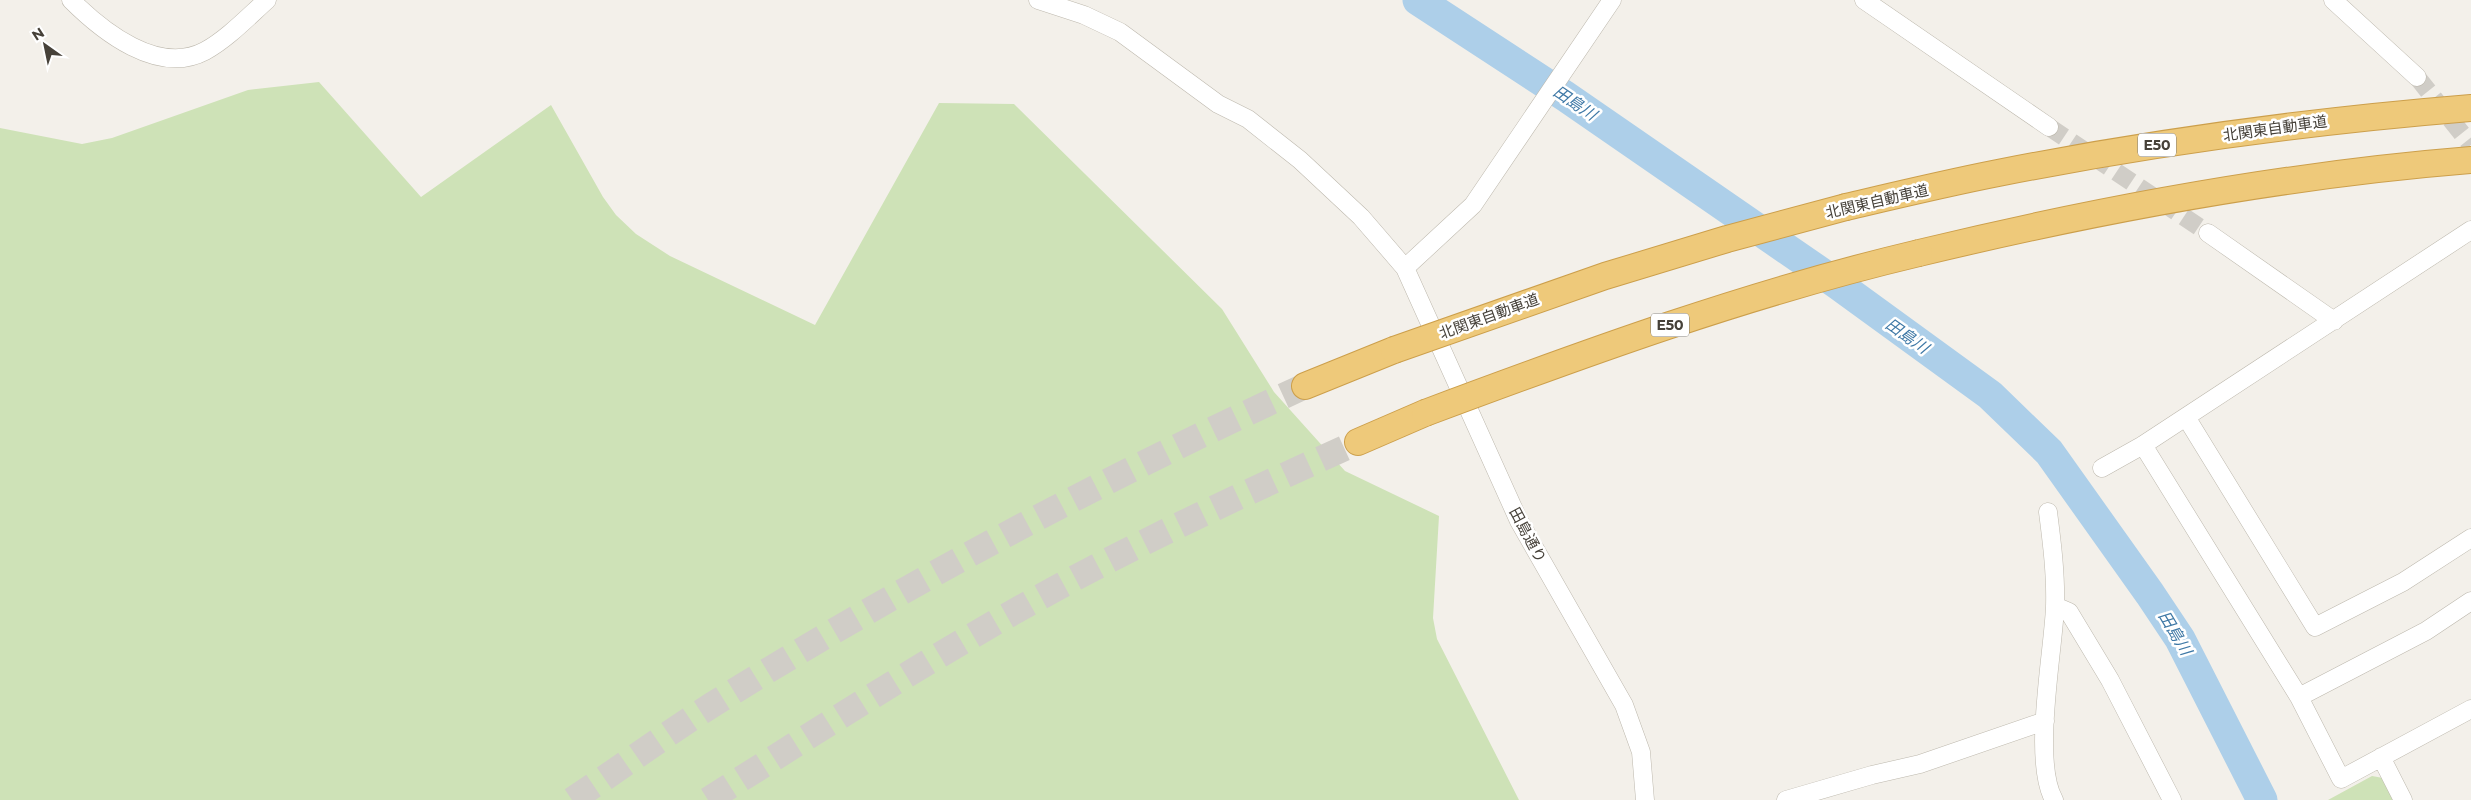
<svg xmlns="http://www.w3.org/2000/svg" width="2471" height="800" viewBox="0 0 2471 800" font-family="Montserrat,'Noto Sans JP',sans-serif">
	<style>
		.green { fill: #cee2b7 }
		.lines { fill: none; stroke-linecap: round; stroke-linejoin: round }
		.river { stroke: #adcfe9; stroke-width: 31 }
		.minor-tunnel { stroke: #d0cdc7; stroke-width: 18; stroke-dasharray: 18 9; stroke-linecap: butt }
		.highway-tunnel { stroke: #d0cdc7; stroke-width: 26; stroke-dasharray: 26 13; stroke-linecap: butt }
		.minor-casing { stroke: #bdb8ad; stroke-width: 19 }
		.highway-casing { stroke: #cc9f4b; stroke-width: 28 }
		.minor { stroke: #fff; stroke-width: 18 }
		.highway { stroke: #eec97a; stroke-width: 26 }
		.highway-bridge-casing { stroke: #cc9f4b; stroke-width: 28; stroke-linecap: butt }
		.highway-bridge { stroke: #eec97a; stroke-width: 26 }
		.labels { text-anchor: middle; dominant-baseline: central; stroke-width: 5; stroke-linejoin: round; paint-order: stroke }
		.shield { fill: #fff; stroke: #7e7a74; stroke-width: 1 }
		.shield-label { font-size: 14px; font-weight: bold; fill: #464139 }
		.street-label { font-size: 15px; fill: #464139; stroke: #fff }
		.water-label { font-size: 16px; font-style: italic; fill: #3e78a6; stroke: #fff }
	</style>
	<rect width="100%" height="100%" fill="#f3f0ea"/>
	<!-- green -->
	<path class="green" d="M 319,82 L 421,197 L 551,105 L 603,197 L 616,215 L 636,234 L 670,256 L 815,325 L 939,103 L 1014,104 L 1222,309 L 1274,392 L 1345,471 L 1439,516 L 1433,618 L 1437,639 L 1519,800 L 0,800 L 0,128 L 82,144 L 112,138 L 248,90 Z
		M 2372,776 L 2383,778 L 2394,800 L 2328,800 Z"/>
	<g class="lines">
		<!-- river -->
		<path class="river" d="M 1418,0 L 1565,96 L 1836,283 L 1990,395 L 2049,452 L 2150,594 L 2180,639 L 2262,800"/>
		<!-- minor-tunnel -->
		<path class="minor-tunnel" d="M 2417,77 L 2471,145
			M 2049,127 L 2208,233"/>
		<!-- highway-tunnel -->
		<path class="highway-tunnel" d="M 572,800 C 619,769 665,735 712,705 C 902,586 1101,480 1305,386
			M 708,800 C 836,719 962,637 1096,567 C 1182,522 1270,482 1358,442"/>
		<defs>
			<path id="minor" d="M 71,0 C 102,31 158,76 205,51 C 227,39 248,17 267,0
				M 1038,0 L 1084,15 L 1120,32 L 1218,104 L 1248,119 L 1300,160 L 1361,217 L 1405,268 L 1519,521 L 1624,705 L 1641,752 L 1645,800
				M 1864,0 L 2049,127
				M 2333,0 L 2417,77
				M 2208,233 L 2334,321
				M 1405,268 L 1473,205 L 1612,0
				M 2186,417 L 2315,627 L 2403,582 L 2471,538
				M 2143,445 L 2299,697 L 2341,779 L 2471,709
				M 2102,468 L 2143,445 L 2471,230
				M 2048,512 C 2052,543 2056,575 2055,607 C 2053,654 2032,761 2054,800
				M 2055,606 L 2069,612 L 2110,680 L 2172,800
				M 2299,697 L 2426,631 L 2471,601
				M 2381,757 L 2403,800
				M 1786,800 L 1872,775 L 1920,764 L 2045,721"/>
			<path id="highway" d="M 1846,207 C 1897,195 1947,183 1998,173 C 2155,142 2312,121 2471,108
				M 1919,253 C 2101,209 2284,175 2471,160
				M 1305,386 L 1394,350
				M 1358,442 L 1425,413"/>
		</defs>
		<!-- minor casing -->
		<use href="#minor" class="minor-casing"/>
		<!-- highway casing -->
		<use href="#highway" class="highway-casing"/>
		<!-- minor -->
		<use href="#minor" class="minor"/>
		<!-- highway -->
		<use href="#highway" class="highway"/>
		<defs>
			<path id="highway-bridge" d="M 1394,350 L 1605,276 L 1727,239 L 1846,207
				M 1425,413 C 1588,352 1750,293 1919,253"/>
		</defs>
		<!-- highway-bridge casing -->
		<use href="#highway-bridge" class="highway-bridge-casing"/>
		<!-- highway-bridge -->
		<use href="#highway-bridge" class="highway-bridge"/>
	</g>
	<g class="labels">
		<!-- shield labels -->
		<g class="shield">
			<rect x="2138" y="133.5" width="38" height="23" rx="4"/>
			<rect x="1651" y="313.5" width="38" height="23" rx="4"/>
		</g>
		<g class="shield-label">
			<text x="2157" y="145">E50</text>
			<text x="1670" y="325">E50</text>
		</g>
		<!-- street labels -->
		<g class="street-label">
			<text transform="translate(2275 128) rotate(-8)">北関東自動車道</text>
			<text transform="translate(1877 201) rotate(-13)">北関東自動車道</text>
			<text transform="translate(1489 316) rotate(-20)">北関東自動車道</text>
			<text transform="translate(1528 535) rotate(62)">田島通り</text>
		</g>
		<!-- water labels -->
		<g class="water-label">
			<text transform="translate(1575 103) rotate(34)">田島川</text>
			<text transform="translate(1907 336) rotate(35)">田島川</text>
			<text transform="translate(2175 633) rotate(59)">田島川</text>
		</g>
	</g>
	<!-- north arrow -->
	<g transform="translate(45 45) rotate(327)" stroke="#ffffff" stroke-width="4" paint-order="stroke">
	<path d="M0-4L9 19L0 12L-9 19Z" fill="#464139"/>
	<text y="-8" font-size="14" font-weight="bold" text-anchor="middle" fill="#464139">N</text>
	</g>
</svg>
